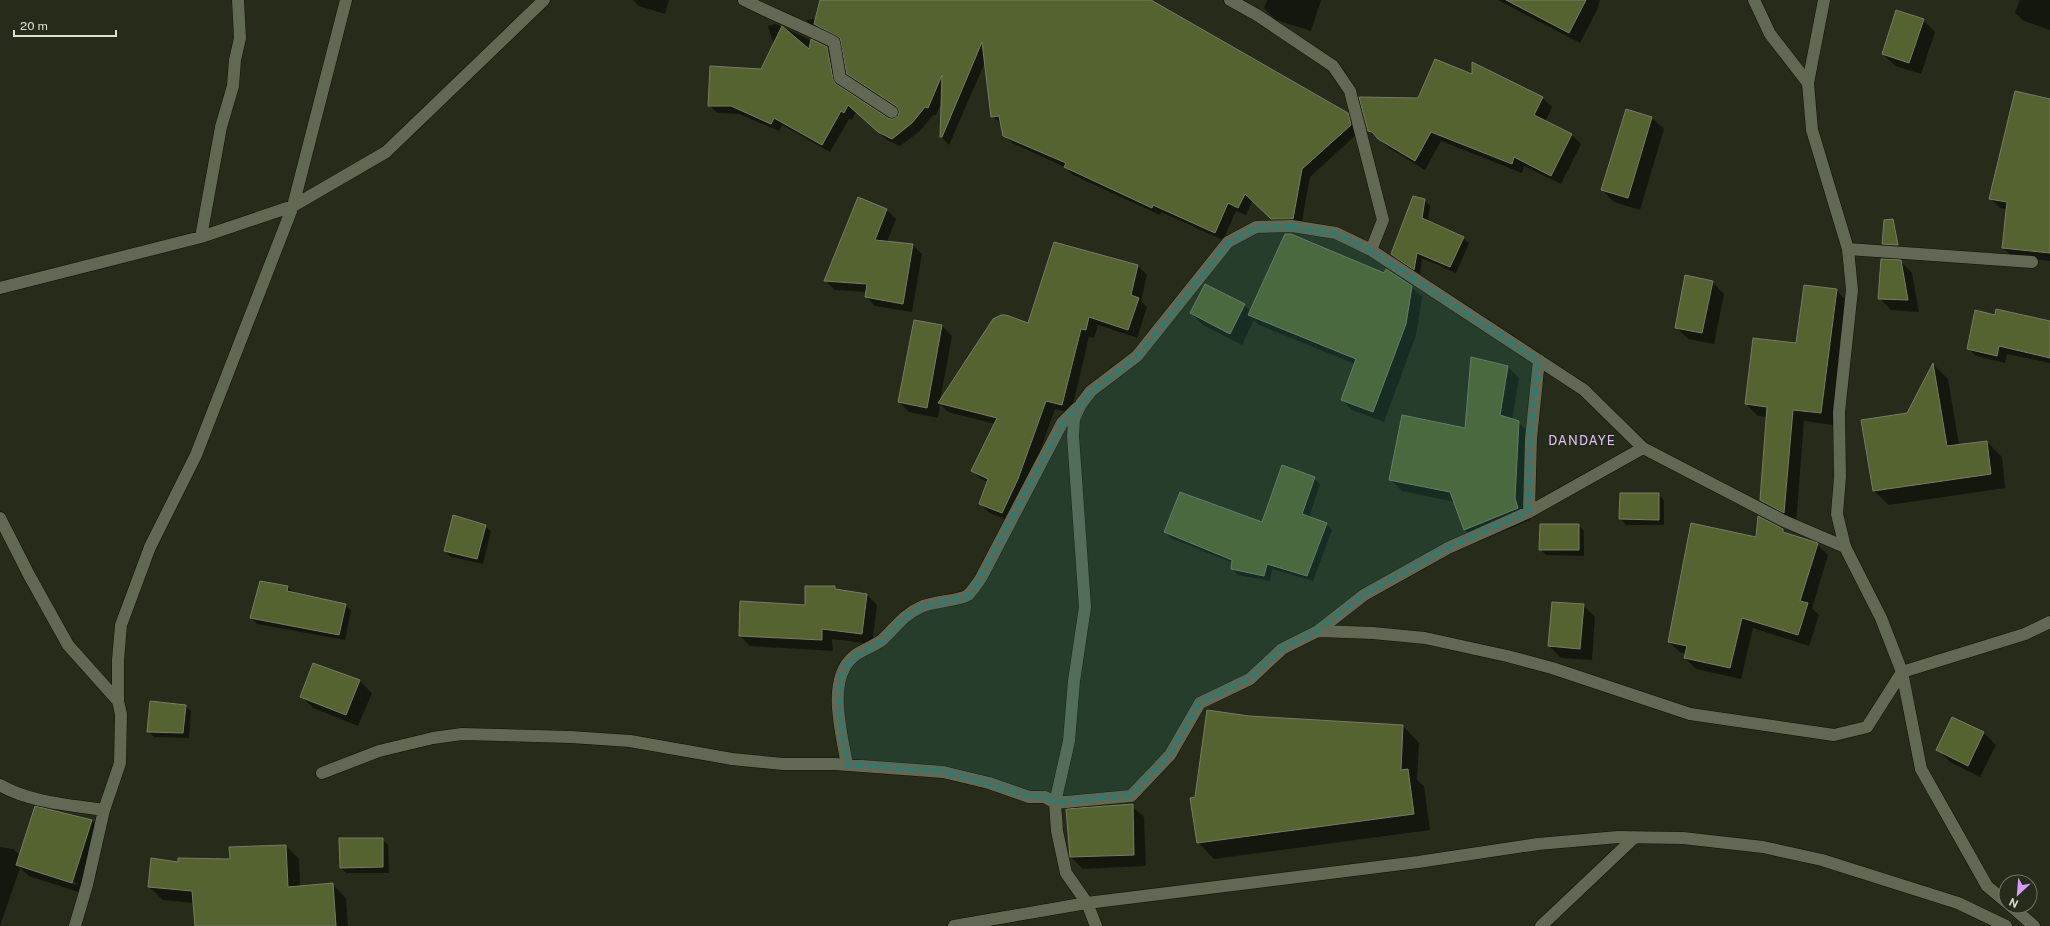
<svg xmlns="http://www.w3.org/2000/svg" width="2050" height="926" viewBox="0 0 2050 926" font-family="'Public Sans',sans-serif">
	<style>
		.shadow { fill: #0007; fill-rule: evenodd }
		.building { fill: #556331; stroke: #757c67 }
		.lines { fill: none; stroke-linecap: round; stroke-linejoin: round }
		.minor-casing { stroke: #101404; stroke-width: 13 }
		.tertiary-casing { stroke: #101404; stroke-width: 13 }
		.minor { stroke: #616853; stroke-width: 12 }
		.tertiary { stroke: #616853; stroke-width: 12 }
		.marked { fill: #238078; fill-opacity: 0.2; stroke: #238078; stroke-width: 3; stroke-dasharray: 8 5; stroke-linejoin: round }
		.labels { text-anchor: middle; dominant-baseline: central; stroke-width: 3; stroke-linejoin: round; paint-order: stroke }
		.quarter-label { font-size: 13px; letter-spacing: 1px; fill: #e0c1f7; stroke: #272c1a }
	</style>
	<rect width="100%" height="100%" fill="#272c1a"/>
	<!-- shadow -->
	<path class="shadow" d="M 633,0 L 669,0 L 665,14 L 639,6 Z
		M 828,0 L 1146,0 L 1347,114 L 1355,122 L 1358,133 L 1310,177 L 1301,226 L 1280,227 L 1253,200 L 1246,215 L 1236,211 L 1223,240 L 1161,212 L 1160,215 L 1073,175 L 1065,167 L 1012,143 L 1004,135 L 1002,124 L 992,116 L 986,60 L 949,145 L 941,137 L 942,102 L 936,115 L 933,115 L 920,131 L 900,146 L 887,140 L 856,112 L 852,120 L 849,119 L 830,152 L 782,125 L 779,131 L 739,114 L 717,113 L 709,105 L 761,70 L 774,45 L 768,26 L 776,24 L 827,48 L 835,56 L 840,88 L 888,119 L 895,120 L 899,116 L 900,110 L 856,81 L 848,73 L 842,41 L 813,27 L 806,20 L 857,13 Z
		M 1267,0 L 1321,0 L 1311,31 L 1276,20 L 1264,8 Z
		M 1498,0 L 1600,0 L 1597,10 L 1580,43 Z
		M 2020,0 L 2050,0 L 2050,30 L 2024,21 L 2015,13 Z
		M 1923,20 L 1935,32 L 1921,74 L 1895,66 L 1883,54 Z
		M 1473,76 L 1542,98 L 1552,107 L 1545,122 L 1571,134 L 1581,144 L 1561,184 L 1524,166 L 1522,173 L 1441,141 L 1425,170 L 1389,148 L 1369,131 L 1418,99 Z
		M 2050,100 L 2050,261 L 2013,257 L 2003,248 L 2007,209 L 2000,208 L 1990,198 Z
		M 1626,110 L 1652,118 L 1664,129 L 1640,210 L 1614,202 L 1602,190 Z
		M 859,199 L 887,210 L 896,219 L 887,242 L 913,245 L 922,254 L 912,312 L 875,306 L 866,297 L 867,292 L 835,290 L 826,281 Z
		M 1424,200 L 1430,206 L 1428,221 L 1463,238 L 1469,243 L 1456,273 L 1422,258 L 1420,274 L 1392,254 Z
		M 1054,244 L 1138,266 L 1147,275 L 1141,301 L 1147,307 L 1137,338 L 1098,325 L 1094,338 L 1089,337 L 1071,413 L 1055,409 L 1027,488 L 1011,521 L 989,513 L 981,504 L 988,482 L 981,479 L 972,471 L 995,424 L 948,412 L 940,404 L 938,418 L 909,412 L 899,402 L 942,326 L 952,336 L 940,401 L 1029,324 Z
		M 1900,261 L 1912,273 L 1919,312 L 1891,310 L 1879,298 Z
		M 1385,274 L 1411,287 L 1422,297 L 1416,335 L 1384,422 L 1352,410 L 1342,400 L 1355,364 L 1259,325 L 1254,320 L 1242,345 L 1203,325 L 1191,313 L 1244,305 L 1250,311 Z
		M 1712,282 L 1724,294 L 1714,344 L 1688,339 L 1676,327 Z
		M 1836,290 L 1848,302 L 1833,425 L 1804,421 L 1796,524 L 1773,512 L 1761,499 L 1768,417 L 1758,416 L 1746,404 L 1797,344 Z
		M 1996,316 L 2050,322 L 2050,363 L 2007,354 L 2005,363 L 1976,356 L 1968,348 Z
		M 1934,365 L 1948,379 L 1959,445 L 1987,442 L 2002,457 L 2005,488 L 1889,505 L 1874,491 L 1907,414 Z
		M 1507,366 L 1519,378 L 1512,420 L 1518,422 L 1530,434 L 1526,511 L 1530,520 L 1477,542 L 1465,530 L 1455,502 L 1402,491 L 1390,479 L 1465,430 Z
		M 1314,478 L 1320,484 L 1309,517 L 1326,524 L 1332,530 L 1313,581 L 1272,569 L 1270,581 L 1238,575 L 1232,569 L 1233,563 L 1171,538 L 1165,532 L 1262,523 Z
		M 1658,494 L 1664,500 L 1664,525 L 1626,525 L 1620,519 Z
		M 1578,525 L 1584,531 L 1584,556 L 1546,555 L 1540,549 Z
		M 485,526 L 491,531 L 483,564 L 451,557 L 445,551 Z
		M 1783,530 L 1787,534 L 1817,544 L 1828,555 L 1812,608 L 1819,615 L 1809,646 L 1753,628 L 1741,679 L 1696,669 L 1685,658 L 1686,654 L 1680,652 L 1669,642 L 1757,538 Z
		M 288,587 L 293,593 L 346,605 L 351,611 L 345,640 L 257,624 L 251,618 Z
		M 834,587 L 838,591 L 866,594 L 877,605 L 872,644 L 832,639 L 833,651 L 750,646 L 740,636 L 806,606 Z
		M 1583,605 L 1595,617 L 1592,660 L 1561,658 L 1549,646 Z
		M 314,664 L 360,681 L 372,693 L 358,726 L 313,708 L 302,697 Z
		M 185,706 L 191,711 L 189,738 L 154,737 L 148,731 Z
		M 1249,717 L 1403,726 L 1419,743 L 1417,780 L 1424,786 L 1430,830 L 1214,859 L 1198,842 L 1196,798 Z
		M 1952,719 L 1984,733 L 1996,745 L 1980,777 L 1950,762 L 1938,750 Z
		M 1132,806 L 1144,817 L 1146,866 L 1083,869 L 1071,857 Z
		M 92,821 L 103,832 L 84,894 L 29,876 L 20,868 L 0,926 L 0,847 L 13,849 L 20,855 ZM 30,868 L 77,883 L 76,885 L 30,870 Z
		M 382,839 L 388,845 L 389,873 L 346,873 L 340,867 Z
		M 286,846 L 299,859 L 300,887 L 332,884 L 346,898 L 348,926 L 196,926 L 194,903 L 163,900 L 149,887 L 179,863 L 231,860 Z"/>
	<!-- building -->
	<path class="building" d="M 820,0 L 1151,0 L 1348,113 L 1351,125 L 1302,169 L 1293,219 L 1271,219 L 1245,194 L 1238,208 L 1228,203 L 1215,233 L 1153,205 L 1152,208 L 1064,167 L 1066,163 L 1003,136 L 999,116 L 991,117 L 982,42 L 942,137 L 940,137 L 942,75 L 928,108 L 925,107 L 912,123 L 892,139 L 878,132 L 848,105 L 844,113 L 841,111 L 822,145 L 774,118 L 771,124 L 731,106 L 708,106 L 710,66 L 761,69 L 782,26 L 809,49 L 811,39 L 827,47 L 833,79 L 836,84 L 888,118 L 892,119 L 898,116 L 899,112 L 896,106 L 847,74 L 840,38 L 814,24 Z
		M 1506,0 L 1586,0 L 1569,33 Z
		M 1896,10 L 1924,19 L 1909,63 L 1882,54 Z
		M 1435,59 L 1472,74 L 1472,62 L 1543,97 L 1534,115 L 1572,134 L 1551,176 L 1514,157 L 1512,164 L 1431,132 L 1415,161 L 1378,139 L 1372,132 L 1368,131 L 1359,97 L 1418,98 Z
		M 2015,91 L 2050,99 L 2050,253 L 2002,248 L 2007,202 L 1989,199 Z
		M 1626,109 L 1652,117 L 1628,198 L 1601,190 Z
		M 1413,196 L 1425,199 L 1422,218 L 1464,237 L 1450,267 L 1417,253 L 1414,270 L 1391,254 Z
		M 858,197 L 887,209 L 875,240 L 913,244 L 903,304 L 865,297 L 867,284 L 824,281 Z
		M 1893,219 L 1898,245 L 1882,244 L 1884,220 Z
		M 1285,234 L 1291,234 L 1384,273 L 1386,269 L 1412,286 L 1406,324 L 1373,412 L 1341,400 L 1356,359 L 1248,315 Z
		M 1054,242 L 1138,265 L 1131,295 L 1139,298 L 1128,330 L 1089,317 L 1086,330 L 1081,329 L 1062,405 L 1046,401 L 1018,479 L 1002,513 L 979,504 L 988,479 L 971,471 L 997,418 L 938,403 L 993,319 L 1001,315 L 1006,315 L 1028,323 Z
		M 1881,259 L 1901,260 L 1908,300 L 1878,299 Z
		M 1685,275 L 1713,281 L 1702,333 L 1675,328 Z
		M 1205,284 L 1245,304 L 1230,334 L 1190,313 Z
		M 1804,285 L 1837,289 L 1821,413 L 1793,410 L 1784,513 L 1760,500 L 1767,407 L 1745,404 L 1753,338 L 1796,343 Z
		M 1996,309 L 2050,321 L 2050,358 L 1999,346 L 1997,356 L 1967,349 L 1975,310 L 1995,315 Z
		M 914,320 L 942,325 L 927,408 L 898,402 Z
		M 1471,357 L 1508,366 L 1500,415 L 1519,421 L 1515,498 L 1518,508 L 1464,530 L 1450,492 L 1389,480 L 1402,415 L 1465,428 Z
		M 1933,363 L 1947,446 L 1987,441 L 1991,474 L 1873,491 L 1861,420 L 1907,413 Z
		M 1282,465 L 1315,477 L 1302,514 L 1327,523 L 1307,576 L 1267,564 L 1264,576 L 1231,569 L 1232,560 L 1164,532 L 1180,492 L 1262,522 Z
		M 1620,493 L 1659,493 L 1659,520 L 1619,519 Z
		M 453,515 L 486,525 L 477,559 L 444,551 Z
		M 1758,516 L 1783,529 L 1783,532 L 1818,543 L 1800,601 L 1808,603 L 1798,635 L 1742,618 L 1730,668 L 1684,658 L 1687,646 L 1668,642 L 1691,523 L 1756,537 Z
		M 1540,524 L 1579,524 L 1579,550 L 1539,550 Z
		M 260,581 L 288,586 L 287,591 L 346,604 L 339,635 L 250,618 Z
		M 805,586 L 835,586 L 835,589 L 867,594 L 862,634 L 822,629 L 822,640 L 739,636 L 740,601 L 805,605 Z
		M 1552,602 L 1584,604 L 1580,649 L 1548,646 Z
		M 313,663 L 360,680 L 346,715 L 300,697 Z
		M 150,701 L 186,705 L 183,733 L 147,732 Z
		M 1207,710 L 1249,716 L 1403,725 L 1401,770 L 1408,769 L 1414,814 L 1197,843 L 1190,798 L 1195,797 Z
		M 1952,717 L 1984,732 L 1968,766 L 1936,750 Z
		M 1133,804 L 1134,855 L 1070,857 L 1066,809 Z
		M 35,806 L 92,820 L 72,883 L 16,865 Z
		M 339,838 L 383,838 L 383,867 L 340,868 Z
		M 286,845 L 288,887 L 333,883 L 336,926 L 195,926 L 192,891 L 148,887 L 151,858 L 178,862 L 178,858 L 230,859 L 229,847 Z"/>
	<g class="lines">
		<defs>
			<path id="minor" d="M 744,0 C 774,15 804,27 834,42 L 840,78 L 892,112
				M 1230,0 L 1257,15 L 1333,66 L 1350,91 L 1383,220 L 1371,250
				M 1808,83 L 1824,0
				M 201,237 L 221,127 L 233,86 L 235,60 L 240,38 L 238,0
				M 1848,249 L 2032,262
				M 0,288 L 201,237 L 293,206 L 386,152 L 544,0
				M 1529,512 L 1531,439 L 1539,360
				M 0,518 L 29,575 L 68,645 L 118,701
				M 1318,631 L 1364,595 L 1448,548 L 1529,512 L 1643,448
				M 847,765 C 842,735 826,680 853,657 C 861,650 873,647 882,640 C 895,628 904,614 921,607 C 932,601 960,601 968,595 C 973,590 977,584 981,578 L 1062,423 L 1077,408
				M 322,773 L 379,751 L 433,738 L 462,734 L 571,737 L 630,741 L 732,759 L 783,764 L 835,764 L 943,772 L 989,783 L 1029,797 L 1045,797 L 1055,803 L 1131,796 L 1170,755 L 1200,703 L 1250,679 L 1282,649 L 1318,631 L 1373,633 L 1425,638 L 1507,656 L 1552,668 L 1690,714 L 1834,735 L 1867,727 L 1902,672 L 2025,634 L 2050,622
				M 0,785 C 28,802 71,805 104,810
				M 75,926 L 87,885 L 104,810 L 120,763 L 121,714 L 118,701 L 118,660 L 121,625 L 150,547 L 196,455 L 293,206 L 346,0
				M 1096,926 L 1087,903 L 1066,873 L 1057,831 L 1055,803 L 1069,741 L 1074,681 L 1085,607 L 1073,436 L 1074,419 L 1081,404 L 1091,391 L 1137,356 L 1228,242 L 1256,227 L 1292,226 L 1336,233 L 1371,250 L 1584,390 L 1643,448 L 1784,521 L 1845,547
				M 1541,926 L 1634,838"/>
			<path id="tertiary" d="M 1754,0 L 1770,34 L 1808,83 L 1812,130 L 1848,249 L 1852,290 L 1839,412 L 1840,477 L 1837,514 L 1845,547 L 1881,618 L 1902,672 L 1921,769 L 1987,886 L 2006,902
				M 2011,906 L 2034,926
				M 954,926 L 1087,903 L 1418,862 L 1538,844 L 1618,837 L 1683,838 L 1763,847 L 1822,860 L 1958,903 L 2006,926"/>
		</defs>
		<!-- minor casing -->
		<use href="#minor" class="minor-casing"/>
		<!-- tertiary casing -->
		<use href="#tertiary" class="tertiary-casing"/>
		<!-- minor -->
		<use href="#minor" class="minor"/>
		<!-- tertiary -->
		<use href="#tertiary" class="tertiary"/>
	</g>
	<!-- marked area -->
	<path class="marked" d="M 1292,226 L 1336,233 L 1371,250 L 1539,360 L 1531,439 L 1529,512 L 1448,548 L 1364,595 L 1318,631 L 1282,649 L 1250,679 L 1200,703 L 1170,755 L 1131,796 L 1055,803 L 1045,797 L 1029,797 L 943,772 L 847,765 L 839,718 L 839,680 L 843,670 L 852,658 L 881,641 L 899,621 L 921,606 L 966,596 L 973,589 L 1062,423 L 1091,391 L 1137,356 L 1228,242 L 1256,227 Z"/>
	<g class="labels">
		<!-- quarter labels -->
		<g class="quarter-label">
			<text x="1582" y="440">DANDAYE</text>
		</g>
	</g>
	<!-- north arrow -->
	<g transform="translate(2018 894) rotate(206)"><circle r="19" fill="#272c1a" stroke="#6f7464"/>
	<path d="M0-3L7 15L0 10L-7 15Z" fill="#d59cfb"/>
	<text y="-6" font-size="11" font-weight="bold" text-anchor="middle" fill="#dbdfd3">N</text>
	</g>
	<!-- scale -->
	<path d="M14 30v6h102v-6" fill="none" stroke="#dbdfd3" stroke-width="2"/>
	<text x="20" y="30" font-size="12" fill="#dbdfd3" stroke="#272c1a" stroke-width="3" paint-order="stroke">20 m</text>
</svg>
